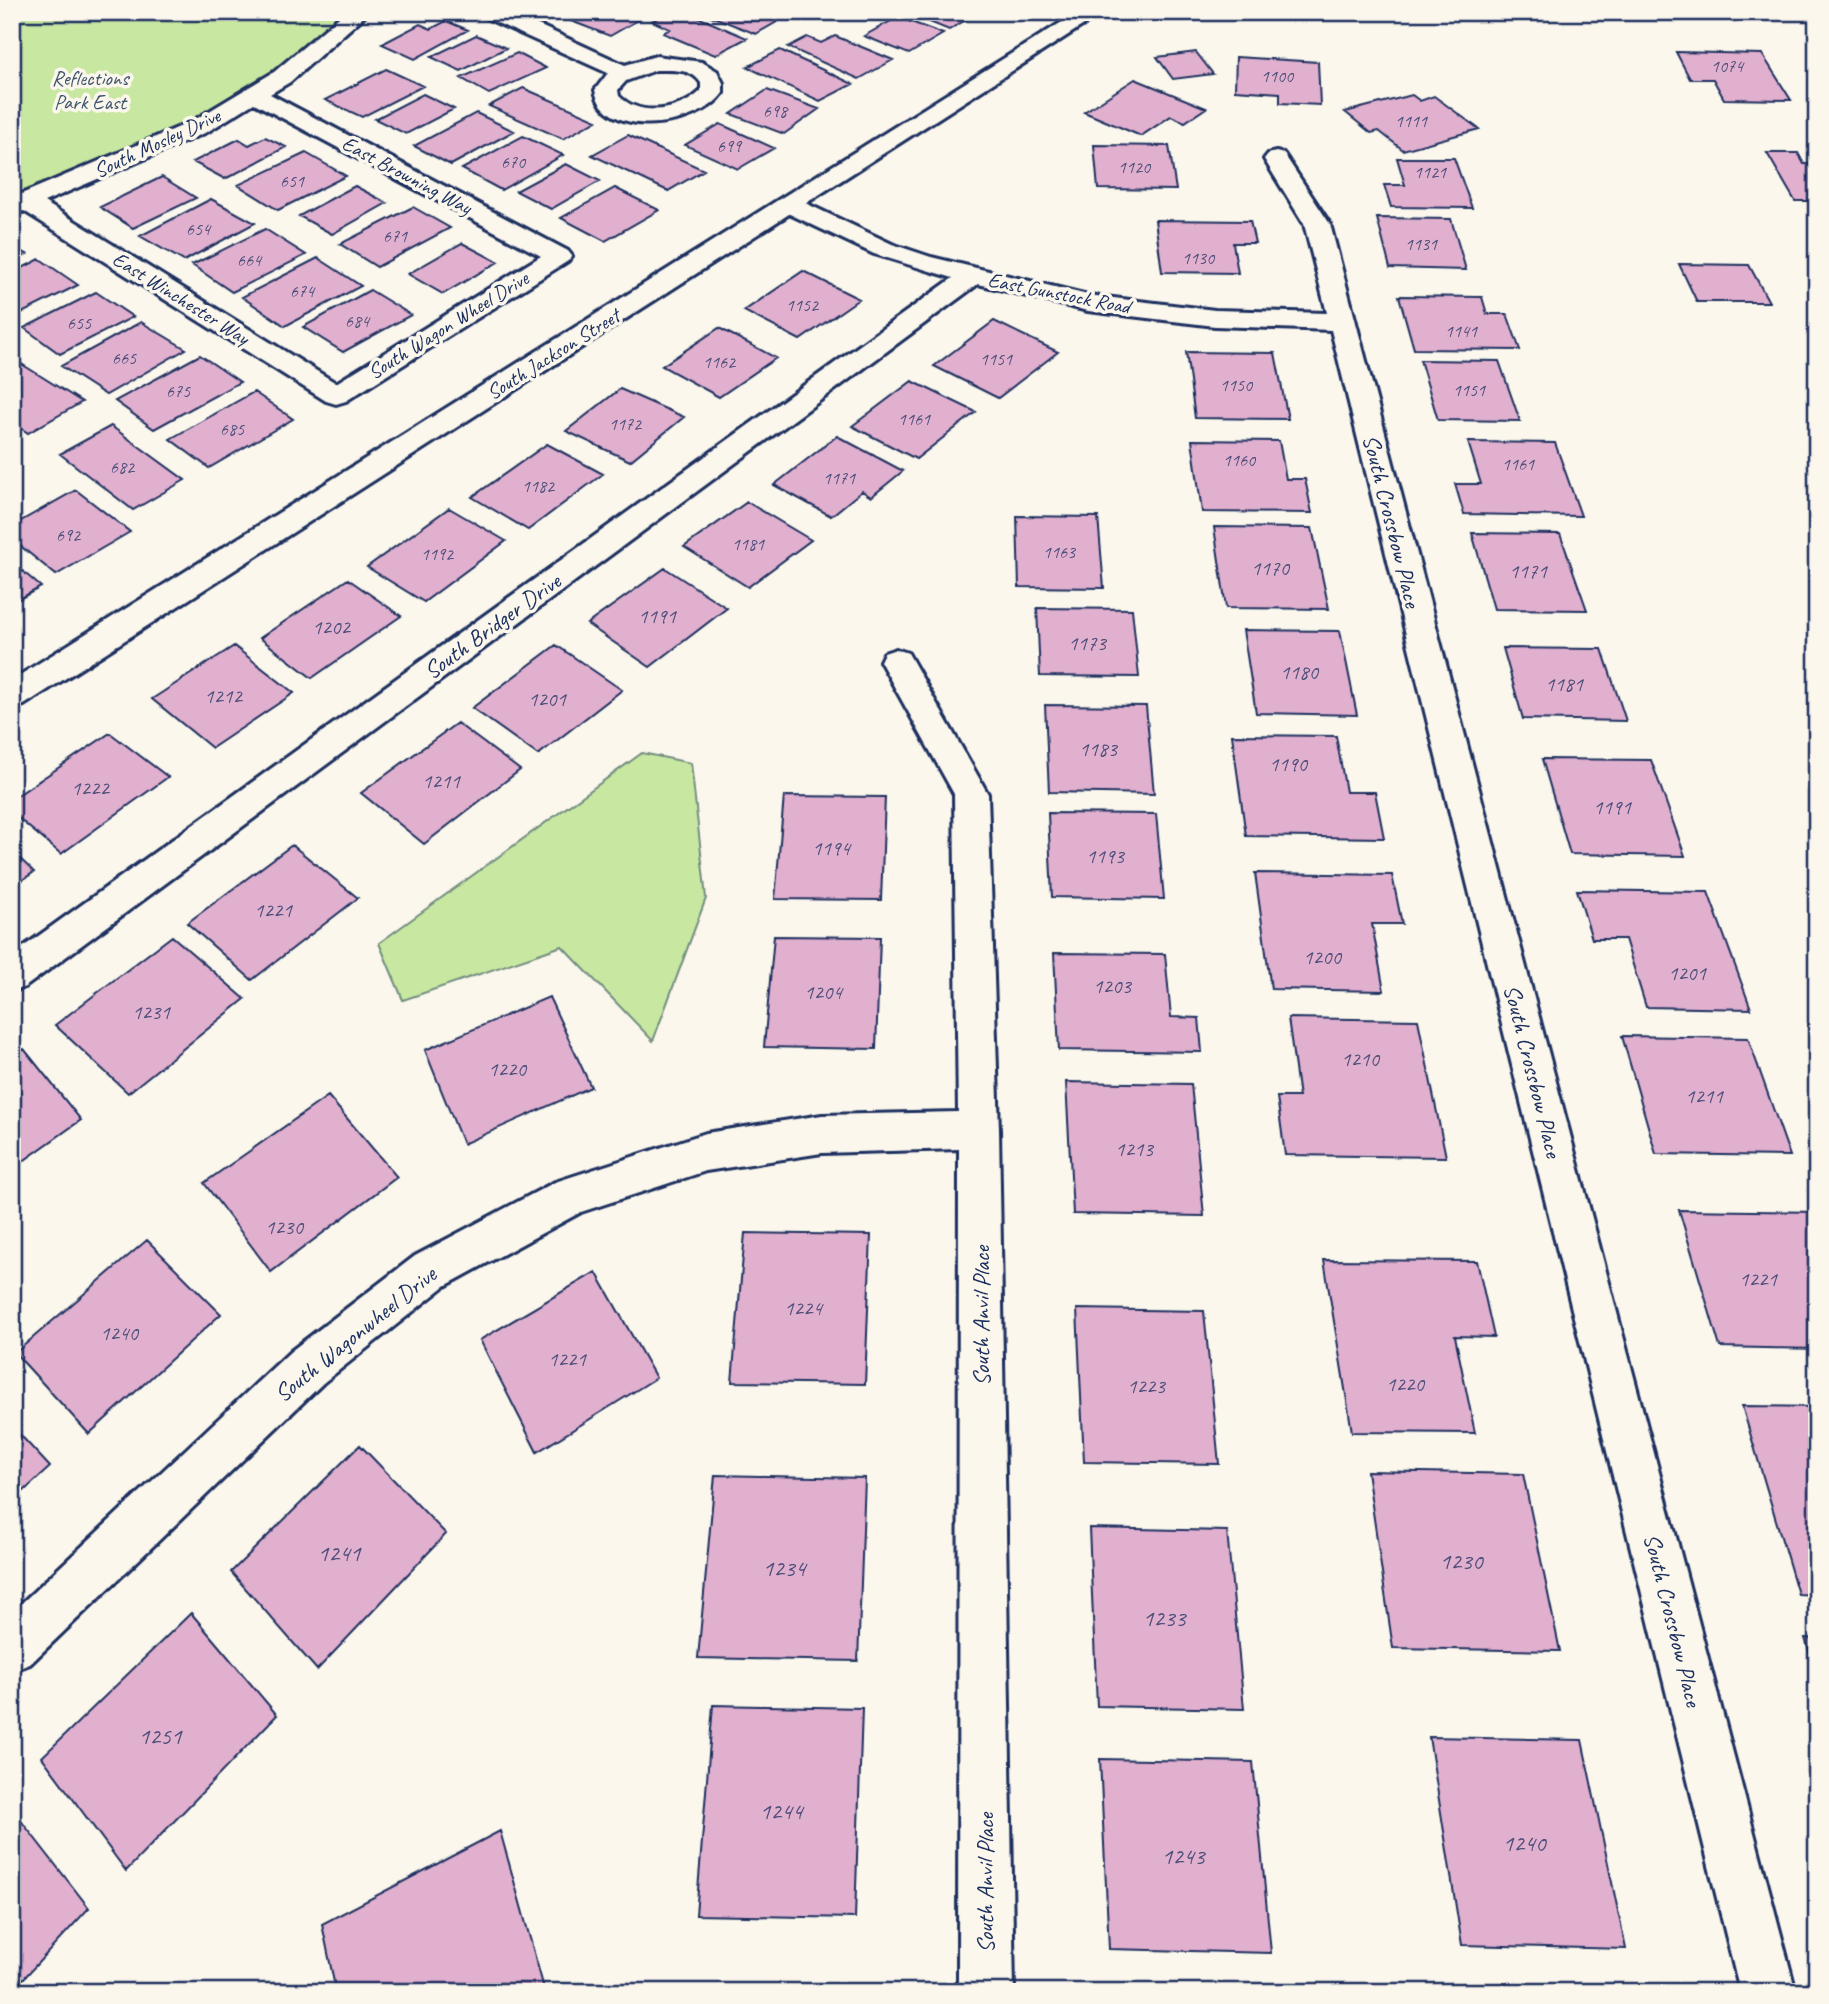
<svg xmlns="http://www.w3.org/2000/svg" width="1829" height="2004" viewBox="0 0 1829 2004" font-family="Caveat,sans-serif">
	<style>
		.green { fill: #c8e8a1; stroke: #728c80; stroke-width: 2 }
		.building { fill: #e2b0cf; stroke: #1b2f5e; stroke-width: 2 }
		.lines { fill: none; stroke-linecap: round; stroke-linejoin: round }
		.street-casing { stroke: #1b2f5e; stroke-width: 6 }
		.secondary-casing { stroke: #1b2f5e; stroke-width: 6 }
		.street { fill: #fbf7ec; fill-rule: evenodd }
		.secondary { fill: #fbf7ec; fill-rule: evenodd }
		.labels { text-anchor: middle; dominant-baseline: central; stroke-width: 7; stroke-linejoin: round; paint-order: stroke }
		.far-number-label { font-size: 18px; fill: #4d4f7a }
		.far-park-label { font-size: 21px; fill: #3e546b; stroke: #fbf7ec }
		.far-street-label { font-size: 21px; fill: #1b2f5e; stroke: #fbf7ec }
		.number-label { font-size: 21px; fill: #4d4f7a }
		.street-label { font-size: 24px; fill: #1b2f5e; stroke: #fbf7ec }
		.near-number-label { font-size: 24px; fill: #4d4f7a }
	</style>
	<rect width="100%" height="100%" fill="#fbf7ec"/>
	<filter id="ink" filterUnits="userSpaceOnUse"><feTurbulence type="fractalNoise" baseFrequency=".0143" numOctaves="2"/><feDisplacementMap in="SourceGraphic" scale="14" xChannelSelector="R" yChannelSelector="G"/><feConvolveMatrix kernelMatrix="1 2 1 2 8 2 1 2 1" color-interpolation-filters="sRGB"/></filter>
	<g filter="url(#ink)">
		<!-- green -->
		<path class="green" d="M 12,12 L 358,12 L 199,127 L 12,207 Z
			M 642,753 L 691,763 L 706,898 L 653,1041 L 562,946 L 403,1000 L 379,943 Z"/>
		<!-- building -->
		<path class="building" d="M 587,12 L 652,12 L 610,36 L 571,21 Z
			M 670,12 L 686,12 L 747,38 L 715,55 L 663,33 L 670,29 L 652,21 Z
			M 701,12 L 778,12 L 787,16 L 756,34 Z
			M 905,12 L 979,12 L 949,30 Z
			M 898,17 L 943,34 L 909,54 L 864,36 Z
			M 446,21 L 468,30 L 415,59 L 382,44 L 420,24 L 431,29 Z
			M 476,35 L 506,48 L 461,71 L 431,57 Z
			M 835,36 L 893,60 L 859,79 L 788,47 L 807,37 L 821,43 Z
			M 780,50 L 853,84 L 820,101 L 747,67 Z
			M 1196,52 L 1213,74 L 1173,79 L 1157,57 Z
			M 1676,52 L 1762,54 L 1791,100 L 1724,99 L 1713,79 L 1690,79 Z
			M 517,53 L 546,68 L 489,94 L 461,78 Z
			M 1236,57 L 1318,62 L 1320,105 L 1280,103 L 1280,93 L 1235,90 Z
			M 386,69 L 423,86 L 362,117 L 325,100 Z
			M 1135,79 L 1206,108 L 1185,122 L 1171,116 L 1141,136 L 1084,112 Z
			M 523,88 L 597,120 L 563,139 L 489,106 Z
			M 767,90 L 819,109 L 784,134 L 731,114 Z
			M 423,94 L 454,109 L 406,134 L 375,119 Z
			M 1412,95 L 1420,101 L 1434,96 L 1479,129 L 1403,150 L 1379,131 L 1371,133 L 1345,112 Z
			M 476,113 L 514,131 L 451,165 L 414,146 Z
			M 720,124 L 774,148 L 738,169 L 685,145 Z
			M 628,135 L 704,170 L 668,191 L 592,155 Z
			M 523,136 L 563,155 L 501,190 L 462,169 Z
			M 265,137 L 286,147 L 225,179 L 193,162 L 239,139 L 249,145 Z
			M 1094,145 L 1169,146 L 1176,190 L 1098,189 Z
			M 306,153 L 346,176 L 278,210 L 238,185 Z
			M 1767,153 L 1798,153 L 1804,164 L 1817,164 L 1817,201 L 1795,201 Z
			M 1397,158 L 1454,158 L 1472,208 L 1391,207 L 1384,185 L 1405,185 Z
			M 566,164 L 600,181 L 551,209 L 516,191 Z
			M 162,177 L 196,198 L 133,228 L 100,207 Z
			M 355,186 L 387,203 L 332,234 L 299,216 Z
			M 615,188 L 659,210 L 605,241 L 561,218 Z
			M 211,199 L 255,223 L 184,261 L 140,236 Z
			M 413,207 L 450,228 L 377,267 L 340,244 Z
			M 1377,218 L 1451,219 L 1466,270 L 1390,268 Z
			M 1155,220 L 1250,221 L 1255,243 L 1233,243 L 1238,273 L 1162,272 Z
			M 265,229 L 306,255 L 232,292 L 192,265 Z
			M 462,243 L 498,262 L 443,294 L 408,274 Z
			M 12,247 L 27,254 L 12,262 Z
			M 318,258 L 361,286 L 285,326 L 242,297 Z
			M 40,259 L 78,285 L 12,318 L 12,273 Z
			M 1679,264 L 1749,265 L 1769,302 L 1697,302 Z
			M 803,271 L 859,299 L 800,340 L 744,311 Z
			M 370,290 L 411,315 L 343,352 L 303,327 Z
			M 96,292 L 133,317 L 60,354 L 24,328 Z
			M 1399,296 L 1482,297 L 1487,314 L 1507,314 L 1520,350 L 1414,349 Z
			M 994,321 L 1058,352 L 998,398 L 934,366 Z
			M 141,322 L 186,349 L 106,395 L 61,366 Z
			M 719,328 L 776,358 L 719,397 L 662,366 Z
			M 1186,352 L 1275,353 L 1288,419 L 1195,418 Z
			M 200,355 L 240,382 L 154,429 L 115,401 Z
			M 12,358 L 82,402 L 28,433 L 12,422 Z
			M 1420,360 L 1499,361 L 1520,421 L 1438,420 Z
			M 912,381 L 976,412 L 916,459 L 852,426 Z
			M 620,389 L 684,417 L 630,461 L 566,431 Z
			M 254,392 L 293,419 L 209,468 L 170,439 Z
			M 111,426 L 185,480 L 133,510 L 60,454 Z
			M 837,436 L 903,471 L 871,497 L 862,491 L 831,516 L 774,485 Z
			M 1192,440 L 1279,441 L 1286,479 L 1305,479 L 1312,513 L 1202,512 Z
			M 1468,442 L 1555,443 L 1581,516 L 1464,514 L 1455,484 L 1481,484 Z
			M 547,444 L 603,474 L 528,530 L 472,497 Z
			M 76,490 L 130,532 L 56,575 L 12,539 L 12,526 Z
			M 747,502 L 811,540 L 748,587 L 684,547 Z
			M 449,508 L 506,541 L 424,602 L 367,567 Z
			M 1017,516 L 1098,517 L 1104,588 L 1019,587 Z
			M 1214,527 L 1312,528 L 1329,609 L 1226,608 Z
			M 1472,533 L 1560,534 L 1587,610 L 1494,609 Z
			M 12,562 L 41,587 L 12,603 Z
			M 665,568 L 727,608 L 650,667 L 587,624 Z
			M 348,579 L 401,616 L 312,678 L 260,638 Z
			M 1037,608 L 1132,609 L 1139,677 L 1040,676 Z
			M 1243,630 L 1340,631 L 1357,715 L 1256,713 Z
			M 556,645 L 622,690 L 538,755 L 472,708 Z
			M 234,646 L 294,693 L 212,748 L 152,699 Z
			M 1503,648 L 1602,649 L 1626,721 L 1523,719 Z
			M 1045,705 L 1146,706 L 1154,794 L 1049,792 Z
			M 457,723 L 520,770 L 424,844 L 361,793 Z
			M 110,733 L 168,777 L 61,854 L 12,813 L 12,799 Z
			M 1232,735 L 1336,736 L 1346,792 L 1375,792 L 1384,838 L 1246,836 Z
			M 1542,759 L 1651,760 L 1685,856 L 1570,854 Z
			M 784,796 L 885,797 L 881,900 L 775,899 Z
			M 1048,813 L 1156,814 L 1164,899 L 1052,897 Z
			M 292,845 L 358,898 L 252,980 L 187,923 Z
			M 12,851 L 34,872 L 12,887 Z
			M 1255,873 L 1392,875 L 1402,924 L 1372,924 L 1384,991 L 1271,989 Z
			M 1577,890 L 1708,892 L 1751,1009 L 1646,1007 L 1625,939 L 1592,939 Z
			M 172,936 L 245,999 L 128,1093 L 55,1025 Z
			M 774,936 L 880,937 L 876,1049 L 764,1047 Z
			M 1054,953 L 1165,954 L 1171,1017 L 1199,1018 L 1202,1052 L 1059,1050 Z
			M 549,997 L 591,1087 L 463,1144 L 425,1050 Z
			M 1288,1018 L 1418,1020 L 1446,1157 L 1285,1155 L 1277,1097 L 1299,1097 Z
			M 1622,1036 L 1748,1038 L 1790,1156 L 1656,1154 Z
			M 24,1049 L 81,1120 L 12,1169 L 12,1057 Z
			M 1066,1082 L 1191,1084 L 1204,1216 L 1073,1214 Z
			M 328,1096 L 397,1177 L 271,1272 L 204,1183 Z
			M 1679,1210 L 1817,1212 L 1817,1349 L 1720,1347 Z
			M 745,1233 L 871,1235 L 865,1384 L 732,1382 Z
			M 147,1240 L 221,1314 L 89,1434 L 15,1353 Z
			M 1324,1260 L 1477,1261 L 1494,1337 L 1455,1336 L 1475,1433 L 1352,1432 Z
			M 596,1272 L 656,1378 L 537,1452 L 480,1340 Z
			M 1077,1309 L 1204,1311 L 1219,1464 L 1084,1462 Z
			M 1742,1406 L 1817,1407 L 1817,1595 L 1798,1594 Z
			M 12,1426 L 50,1467 L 12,1502 Z
			M 360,1445 L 446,1534 L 317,1670 L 231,1572 Z
			M 1367,1471 L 1523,1474 L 1560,1651 L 1393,1648 Z
			M 715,1475 L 865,1478 L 858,1661 L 698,1658 Z
			M 1089,1528 L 1227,1531 L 1244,1709 L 1097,1706 Z
			M 191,1613 L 277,1715 L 126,1871 L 42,1757 Z
			M 1805,1638 L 1817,1639 L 1817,1677 Z
			M 713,1705 L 862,1708 L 855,1918 L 696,1915 Z
			M 1429,1737 L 1582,1740 L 1626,1949 L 1462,1945 Z
			M 1100,1759 L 1253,1762 L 1271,1953 L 1109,1949 Z
			M 12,1809 L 89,1908 L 12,1991 Z
			M 500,1831 L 545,1992 L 336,1992 L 322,1924 Z"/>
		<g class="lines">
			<defs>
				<path id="street" d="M 345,12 L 369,12 L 290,82 L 270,94 L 568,251 L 572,256 L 568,261 L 346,401 L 336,404 L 326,401 L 24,211 L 12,214 L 12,198 L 191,122 L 274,72 ZM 254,103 L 541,256 L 336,383 L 44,202 L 207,132 Z
					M 481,12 L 510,12 L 625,65 L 656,56 L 702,62 L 717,71 L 723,83 L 723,93 C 700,127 604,141 595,90 L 608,73 L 484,17 ZM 656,70 C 672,70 692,68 701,83 L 701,91 C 680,111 641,118 619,96 L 618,90 L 626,81 Z
					M 1276,152 L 1284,154 L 1330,224 L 1796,1992 L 1740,1992 L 1331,330 L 1215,326 L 1088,311 L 978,284 L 25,987 L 12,992 L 12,955 L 953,278 L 874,254 L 781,210 L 778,205 L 781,200 L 790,198 L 799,200 L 892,244 L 931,257 L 1088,295 L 1215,310 L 1327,313 L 1304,224 L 1264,159 L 1268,154 Z
					M 896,649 L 908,653 L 988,794 L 999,1130 L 1014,1992 L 958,1992 L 959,1149 L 822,1153 L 706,1171 L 581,1212 L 445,1286 L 323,1383 L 30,1664 L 12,1671 L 12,1612 L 291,1351 L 415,1256 L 555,1182 L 706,1133 L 822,1115 L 958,1112 L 954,794 L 880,661 L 884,653 Z"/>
				<path id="secondary" d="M 1078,12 L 1104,12 L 24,705 L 12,708 L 12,680 Z"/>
			</defs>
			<!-- street casing -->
			<use href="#street" class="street-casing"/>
			<!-- secondary casing -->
			<use href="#secondary" class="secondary-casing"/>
			<!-- street -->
			<use href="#street" class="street"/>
			<!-- secondary -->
			<use href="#secondary" class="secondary"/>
		</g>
	</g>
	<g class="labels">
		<!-- far-number labels -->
		<g class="far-number-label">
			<text x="1727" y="66">1074</text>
			<text x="1277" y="76">1100</text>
			<text x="775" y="111">698</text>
			<text x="1411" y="121">1111</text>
			<text x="729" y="146">699</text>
			<text x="513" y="162">670</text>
			<text x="1134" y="167">1120</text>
			<text x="1430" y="172">1121</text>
			<text x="292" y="181">651</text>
			<text x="198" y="229">654</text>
			<text x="395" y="236">671</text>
			<text x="1421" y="244">1131</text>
			<text x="1198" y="258">1130</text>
			<text x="249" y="260">664</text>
			<text x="302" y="291">674</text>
			<text x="802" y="305">1152</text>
			<text x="357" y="321">684</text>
			<text x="79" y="323">655</text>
			<text x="1461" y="331">1141</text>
			<text x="124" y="358">665</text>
			<text x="996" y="359">1151</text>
			<text x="719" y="362">1162</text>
			<text x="1236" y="385">1150</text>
			<text x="1469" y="390">1151</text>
			<text x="178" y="391">675</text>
			<text x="914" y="419">1161</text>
			<text x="625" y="424">1172</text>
			<text x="232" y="429">685</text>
			<text x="1239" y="460">1160</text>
			<text x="1518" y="464">1161</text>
			<text x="122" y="467">682</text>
			<text x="839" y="478">1171</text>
			<text x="538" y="486">1182</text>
			<text x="68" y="535">692</text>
			<text x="748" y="544">1181</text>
			<text x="1059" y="552">1163</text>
			<text x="437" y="554">1192</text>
		</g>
		<!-- far-park labels -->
		<g class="far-park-label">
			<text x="90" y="78">Reflections<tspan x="90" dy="24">Park East</tspan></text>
		</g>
		<!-- far-street labels -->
		<g class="far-street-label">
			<text transform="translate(157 143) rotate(-25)">South Mosley Drive</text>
			<text transform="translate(407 175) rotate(28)">East Browning Way</text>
			<text transform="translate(1059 293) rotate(11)">East Gunstock Road</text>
			<text transform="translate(181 298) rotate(32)">East Winchester Way</text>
			<text transform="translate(448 325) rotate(-32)">South Wagon Wheel Drive</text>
			<text transform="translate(553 354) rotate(-32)">South Jackson Street</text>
		</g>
		<!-- number labels -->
		<g class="number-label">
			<text x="1270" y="568">1170</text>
			<text x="1528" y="571">1171</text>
			<text x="657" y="616">1191</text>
			<text x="331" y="627">1202</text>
			<text x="1087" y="643">1173</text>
			<text x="1299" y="672">1180</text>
			<text x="1564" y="684">1181</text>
			<text x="223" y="696">1212</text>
			<text x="547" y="699">1201</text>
			<text x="1098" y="749">1183</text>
			<text x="1288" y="764">1190</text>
			<text x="441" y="781">1211</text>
			<text x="90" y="788">1222</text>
			<text x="1612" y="807">1191</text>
			<text x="831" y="848">1194</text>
			<text x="1105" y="856">1193</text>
			<text x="273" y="910">1221</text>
			<text x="1322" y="957">1200</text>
			<text x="1687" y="973">1201</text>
			<text x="1112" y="986">1203</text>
			<text x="823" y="992">1204</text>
			<text x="151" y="1012">1231</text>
			<text x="1360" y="1059">1210</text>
			<text x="507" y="1069">1220</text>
			<text x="1704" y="1096">1211</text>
			<text x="1134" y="1149">1213</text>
			<text x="284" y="1227">1230</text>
			<text x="1758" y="1279">1221</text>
			<text x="803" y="1308">1224</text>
			<text x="119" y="1333">1240</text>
			<text x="567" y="1359">1221</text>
			<text x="1405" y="1384">1220</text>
			<text x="1146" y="1386">1223</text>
		</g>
		<!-- street labels -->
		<g class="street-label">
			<text transform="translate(1392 521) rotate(76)">South Crossbow Place</text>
			<text transform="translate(492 626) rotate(-36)">South Bridger Drive</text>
			<text transform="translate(1533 1071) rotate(76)">South Crossbow Place</text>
			<text transform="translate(981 1316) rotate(-90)">South Anvil Place</text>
			<text transform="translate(355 1334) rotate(-39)">South Wagonwheel Drive</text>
			<text transform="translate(1673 1620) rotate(76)">South Crossbow Place</text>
			<text transform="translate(985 1883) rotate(-90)">South Anvil Place</text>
		</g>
		<!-- near-number labels -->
		<g class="near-number-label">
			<text x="339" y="1553">1241</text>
			<text x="1461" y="1561">1230</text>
			<text x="784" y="1568">1234</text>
			<text x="1164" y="1618">1233</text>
			<text x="160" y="1736">1251</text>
			<text x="781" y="1811">1244</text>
			<text x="1524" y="1843">1240</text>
			<text x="1183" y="1856">1243</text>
		</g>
	</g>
	<!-- margin -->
	<rect width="1829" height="2004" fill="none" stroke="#fbf7ec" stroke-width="42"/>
	<rect x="21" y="21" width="1787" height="1962" fill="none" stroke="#1b2f5e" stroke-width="2.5" filter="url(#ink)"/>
</svg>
